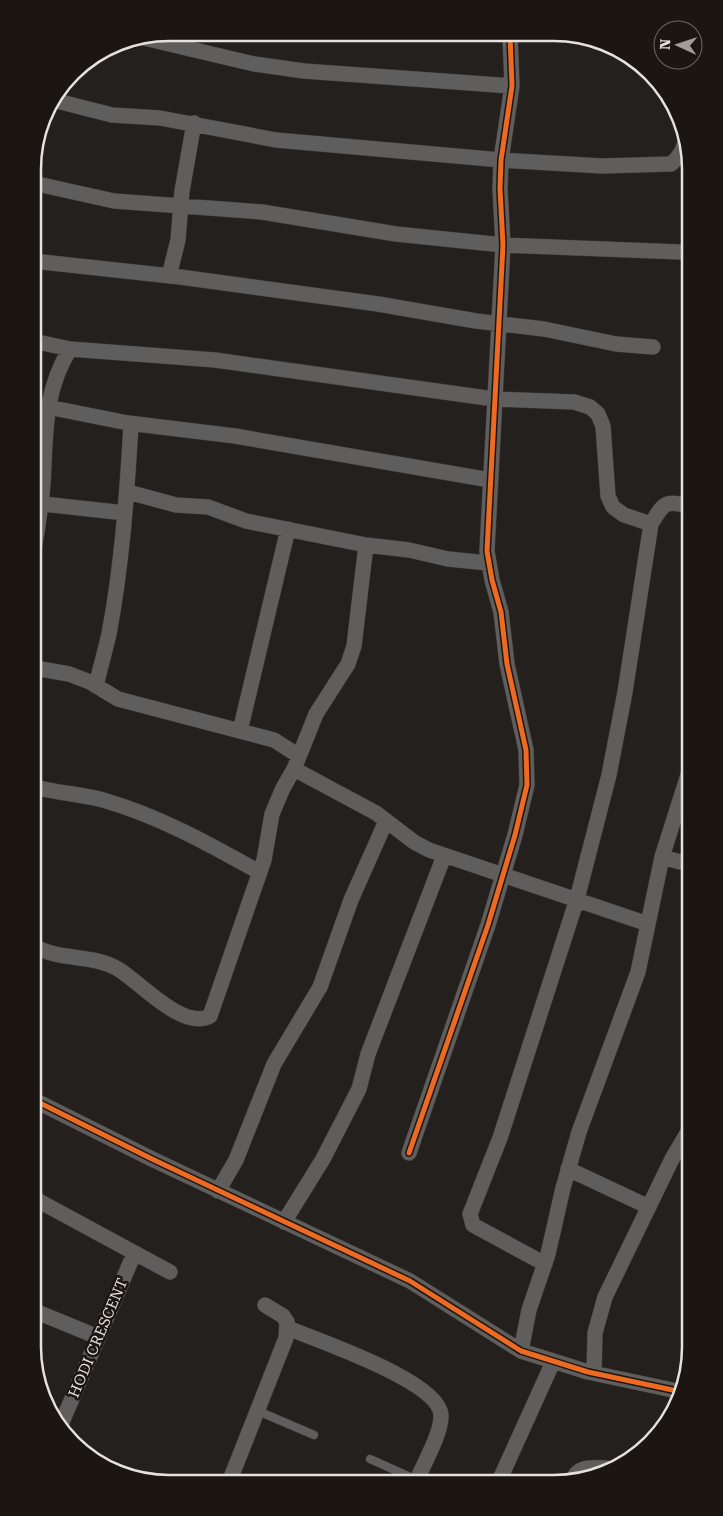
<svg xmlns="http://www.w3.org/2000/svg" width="723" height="1516" viewBox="0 0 723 1516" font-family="'Roboto Serif',serif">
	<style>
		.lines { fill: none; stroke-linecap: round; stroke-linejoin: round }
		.lane-casing { stroke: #3f3d3b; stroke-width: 9 }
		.street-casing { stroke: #3f3d3b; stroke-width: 16 }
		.lane { stroke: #605e5c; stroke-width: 8 }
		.street { stroke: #605e5c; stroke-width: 15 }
		.cycleway-casing { stroke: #1c1612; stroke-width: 8 }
		.cycleway { stroke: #ed6a23; stroke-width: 5 }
		.labels { text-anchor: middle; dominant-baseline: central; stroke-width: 5; stroke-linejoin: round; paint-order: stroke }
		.street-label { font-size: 15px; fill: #e5e1de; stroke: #1c1612 }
		.rim { fill: none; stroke: #e5e1de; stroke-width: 2.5 }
	</style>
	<rect width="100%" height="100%" fill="#23201e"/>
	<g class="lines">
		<defs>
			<path id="lane" d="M 258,1411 L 314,1435
				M 370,1459 L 417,1480"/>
			<path id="street" d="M 144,38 L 254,64 L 304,71 L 512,86
				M 53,100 L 112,115 L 160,118 L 276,140 L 501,160 L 602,166 L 671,164 C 680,157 684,149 686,138
				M 33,183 L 114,201 L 262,212 L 396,234 L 503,245 L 680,252
				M 33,261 L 180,277 L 378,304 L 476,321 L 544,329 L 616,344 L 653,347
				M 169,276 L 178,240 L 182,191 L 194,123
				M 33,341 L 70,349 L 215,360 L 494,399 L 574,402 L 590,407 L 598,414 L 603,426 L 608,496 L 613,507 L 624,515 L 651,524
				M 48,407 L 128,423 L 235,436 L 490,480
				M 128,492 L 176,505 L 208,507 L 246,521 L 366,545 L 409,550 L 448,559 L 488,563
				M 34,503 L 125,513
				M 366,545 L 354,646 L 348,664 L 316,714 L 294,769 L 376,813 L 414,842 L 429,850 L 648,924
				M 34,549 C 38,528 41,506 43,484 C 46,436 43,392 70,349
				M 35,668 L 69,674 L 90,682 L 118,699 L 274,740 L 299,756
				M 96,686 C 100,669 105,651 109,634 C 122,565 127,494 131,424
				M 240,731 L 288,529
				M 35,787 C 57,793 81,794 103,800 C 159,816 209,844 259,872
				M 662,857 L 688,864
				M 36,947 C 61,961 93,954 118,969 C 140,982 183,1031 210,1016 L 264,860 L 272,814 L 283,788 L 294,769
				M 36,1101 L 152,1159 L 410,1281 L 521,1351 L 588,1372 L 682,1392
				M 409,1153 L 488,925 L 515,835 L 527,785 L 526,750 L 507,664 L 501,612 L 492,580 L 487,551 L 503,245 L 500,189 L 501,160 L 512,86 L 510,35
				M 568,1169 L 649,1207
				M 218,1191 L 236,1160 L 274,1064 L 320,987 L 351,900 L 386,821
				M 37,1200 L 170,1272
				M 284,1222 L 323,1159 L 359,1089 L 368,1054 L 444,856
				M 545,1264 L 473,1225 L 470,1214 L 500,1138 L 577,899 L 609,775 L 625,692 L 651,524 C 663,505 664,499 687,506
				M 37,1312 L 98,1337
				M 288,1328 C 318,1341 439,1381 441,1415 C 442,1432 424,1463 417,1480
				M 521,1351 L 529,1310 L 548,1254 L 563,1188 L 579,1132 L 638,972 L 662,857 L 688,775
				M 594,1373 L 595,1333 L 605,1297 L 672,1159 L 689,1130
				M 62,1422 L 134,1254
				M 500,1479 L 553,1362
				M 573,1479 C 579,1465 593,1468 606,1468
				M 230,1480 L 286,1338 L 287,1322 L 283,1316 L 265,1305"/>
		</defs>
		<!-- lane casing -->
		<use href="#lane" class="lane-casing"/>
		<!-- street casing -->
		<use href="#street" class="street-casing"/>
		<!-- lane -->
		<use href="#lane" class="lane"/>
		<!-- street -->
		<use href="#street" class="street"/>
		<defs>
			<path id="cycleway" d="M 36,1101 L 152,1159 L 410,1281 L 521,1351 L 588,1372 L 682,1392
				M 409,1153 L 488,925 L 515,835 L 527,785 L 526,750 L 507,664 L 501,612 L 492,580 L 487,551 L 503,245 L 500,189 L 501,160 L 512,86 L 510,35"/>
		</defs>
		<!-- cycleway casing -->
		<use href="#cycleway" class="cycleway-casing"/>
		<!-- cycleway -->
		<use href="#cycleway" class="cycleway"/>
	</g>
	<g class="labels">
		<!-- street labels -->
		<g class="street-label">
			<text transform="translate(98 1338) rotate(-67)">HODI CRESCENT</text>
		</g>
	</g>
	<!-- crop -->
	<path d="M0 0H723V1516H0ZM169 41H554A128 128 0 0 1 682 169V1347A128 128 0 0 1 554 1475H169A128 128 0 0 1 41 1347V169A128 128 0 0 1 169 41Z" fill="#1c1612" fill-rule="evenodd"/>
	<path class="rim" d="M169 41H554A128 128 0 0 1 682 169V1347A128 128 0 0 1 554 1475H169A128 128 0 0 1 41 1347V169A128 128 0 0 1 169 41Z"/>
	<!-- north arrow -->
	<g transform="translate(678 45) rotate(273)"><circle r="24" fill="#1c1612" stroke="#6c6764"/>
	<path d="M0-4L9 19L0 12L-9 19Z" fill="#a19d9b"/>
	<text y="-8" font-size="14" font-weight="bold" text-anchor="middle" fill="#e5e1de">N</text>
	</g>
</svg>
